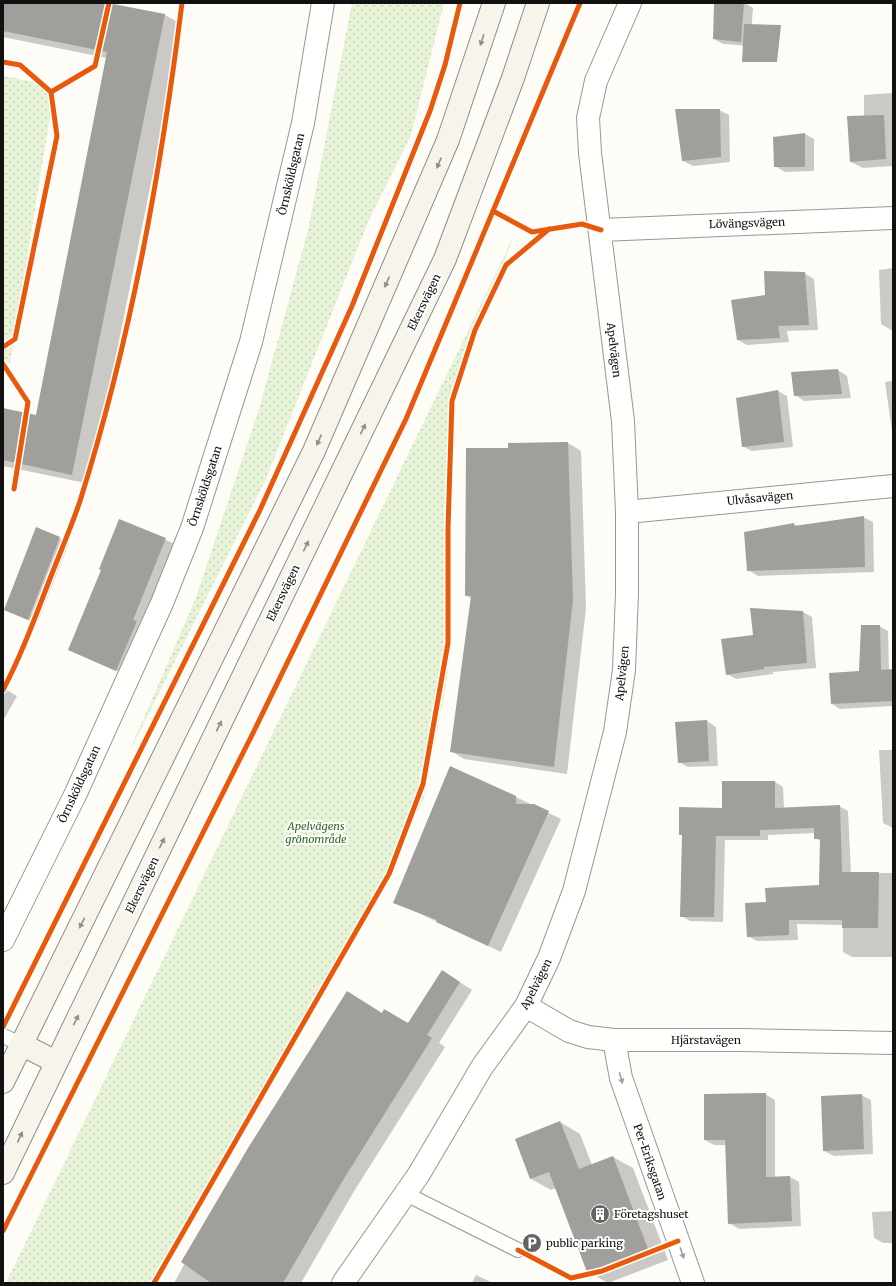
<svg xmlns="http://www.w3.org/2000/svg" width="896" height="1286" viewBox="0 0 896 1286" font-family="Merriweather,serif">
	<style>
		.park { fill: url(#park-dots) }
		.shadow { fill: #0003 }
		.building { fill: #a19f9c }
		.lines { fill: none; stroke-linecap: round; stroke-linejoin: round }
		.lane-casing { stroke: #979795; stroke-width: 16 }
		.street-casing { stroke: #979795; stroke-width: 24 }
		.secondary-casing { stroke: #8e8d8b; stroke-width: 24 }
		.lane { stroke: #fffffe; stroke-width: 14 }
		.street { stroke: #fffffe; stroke-width: 22 }
		.secondary { stroke: #f6f4eb; stroke-width: 22 }
		.cycleway-casing { stroke: #fff; stroke-width: 8 }
		.cycleway { stroke: #e8590c; stroke-width: 5 }
		.oneway { fill: #8f8e89 }
		.oneway2 { fill: #a0a09f }
		.labels { text-anchor: middle; dominant-baseline: central; stroke-width: 4; stroke-linejoin: round; paint-order: stroke }
		.street-label { font-size: 11px; fill: #111; stroke: #fff }
		.park-label { font-size: 11px; font-style: italic; fill: #2f6b1f; stroke: #fff }
		.poi-label { font-size: 11px; fill: #111; stroke: #fff; text-anchor: start }
	</style>
	<defs>
		<pattern id="park-dots" width="8" height="8" patternUnits="userSpaceOnUse"><rect width="8" height="8" fill="#e7f3d7"/><path d="M2 2h.1M6 6h.1" fill="none" stroke="#c5cfb8" stroke-width="1.8" stroke-linecap="round"/></pattern>
	</defs>
	<rect width="100%" height="100%" fill="#fdfcf7"/>
	<!-- park -->
	<path class="park" d="M 352,3 L 444,3 L 411,135 L 368,222 L 266,479 L 126,759 L 195,600 L 259,409 L 308,230 Z
		M 3,76 L 55,86 L 10,363 L 3,362 Z
		M 514,236 L 467,359 L 453,416 L 448,675 L 424,798 L 386,877 L 150,1283 L 6,1283 Z"/>
	<!-- shadow -->
	<path class="shadow" d="M 3,3 L 103,3 L 165,15 L 183,25 L 90,484 L 3,466 L 3,409 L 36,416 L 107,58 L 3,37 Z
		M 715,3 L 745,3 L 753,8 L 750,46 L 723,44 L 714,39 Z
		M 893,93 L 893,166 L 863,168 L 851,162 L 864,116 L 864,95 Z
		M 719,110 L 729,115 L 730,162 L 693,166 L 683,161 Z
		M 805,134 L 814,139 L 814,171 L 785,172 L 775,166 Z
		M 893,268 L 893,331 L 881,324 L 879,270 Z
		M 804,273 L 814,279 L 818,330 L 787,331 L 789,342 L 747,345 L 738,340 L 766,295 Z
		M 838,370 L 847,376 L 851,398 L 804,401 L 795,395 Z
		M 893,381 L 893,438 L 885,382 Z
		M 778,391 L 787,396 L 793,447 L 752,451 L 742,446 Z
		M 568,443 L 581,451 L 586,608 L 567,774 L 464,759 L 451,751 L 472,599 L 466,595 L 509,449 L 509,444 Z
		M 863,517 L 873,522 L 874,572 L 758,576 L 748,570 L 794,524 L 798,526 Z
		M 120,520 L 175,544 L 126,675 L 69,650 L 102,570 Z
		M 37,528 L 69,543 L 37,624 L 5,610 Z
		M 803,612 L 812,617 L 816,668 L 773,672 L 773,674 L 736,679 L 727,674 L 754,636 Z
		M 879,626 L 888,631 L 889,670 L 893,670 L 893,706 L 840,709 L 832,704 L 860,672 Z
		M 3,688 L 17,696 L 3,721 Z
		M 707,721 L 716,727 L 718,766 L 688,767 L 679,762 Z
		M 879,750 L 893,750 L 893,828 L 883,823 Z
		M 775,782 L 783,787 L 784,808 L 839,806 L 848,811 L 851,873 L 893,873 L 893,957 L 852,957 L 843,952 L 843,925 L 797,924 L 798,940 L 757,941 L 748,936 L 767,903 L 820,886 L 821,841 L 815,838 L 815,833 L 768,835 L 768,840 L 725,840 L 723,922 L 690,921 L 681,916 L 683,836 L 680,834 Z
		M 516,797 L 561,819 L 501,952 L 395,902 Z
		M 455,979 L 472,990 L 439,1043 L 445,1047 L 353,1193 L 301,1283 L 174,1283 L 185,1263 L 382,1014 L 408,1025 Z
		M 765,1094 L 775,1100 L 775,1178 L 790,1177 L 799,1182 L 801,1226 L 739,1229 L 729,1223 L 726,1145 L 714,1145 L 705,1140 Z
		M 861,1095 L 871,1100 L 873,1154 L 834,1156 L 824,1151 Z
		M 560,1122 L 580,1134 L 592,1165 L 613,1157 L 633,1168 L 668,1260 L 608,1283 L 587,1271 L 556,1188 L 551,1190 L 531,1179 Z
		M 893,1211 L 893,1243 L 883,1243 L 874,1238 L 872,1212 Z
		M 476,1275 L 493,1283 L 472,1283 Z"/>
	<!-- building -->
	<path class="building" d="M 3,3 L 108,3 L 165,14 L 72,475 L 3,460 L 3,408 L 36,415 L 107,52 L 3,31 Z
		M 714,3 L 744,3 L 741,42 L 713,39 Z
		M 744,24 L 781,25 L 777,62 L 742,62 Z
		M 675,109 L 720,109 L 721,157 L 682,161 Z
		M 884,115 L 886,159 L 850,162 L 847,116 Z
		M 805,133 L 805,167 L 774,167 L 773,137 Z
		M 764,271 L 805,272 L 809,325 L 778,326 L 780,338 L 737,340 L 731,300 L 765,295 Z
		M 838,369 L 842,394 L 794,396 L 791,372 Z
		M 778,390 L 784,442 L 742,447 L 736,398 Z
		M 568,442 L 573,600 L 554,767 L 450,752 L 471,596 L 465,596 L 466,448 L 508,448 L 508,443 Z
		M 864,516 L 865,567 L 747,571 L 744,532 L 794,523 L 794,526 Z
		M 119,519 L 166,538 L 133,620 L 137,621 L 116,671 L 68,650 L 101,570 L 99,569 Z
		M 36,527 L 60,537 L 28,620 L 4,610 Z
		M 750,608 L 803,611 L 807,663 L 764,667 L 764,669 L 726,675 L 721,639 L 753,635 Z
		M 861,625 L 880,625 L 881,670 L 893,669 L 893,701 L 831,704 L 829,673 L 859,671 Z
		M 707,720 L 709,761 L 678,763 L 675,722 Z
		M 450,766 L 516,796 L 516,804 L 534,804 L 549,811 L 488,946 L 436,922 L 437,920 L 393,903 Z
		M 722,781 L 775,781 L 775,808 L 840,805 L 842,872 L 879,872 L 878,928 L 842,928 L 842,920 L 789,920 L 789,935 L 747,937 L 745,903 L 766,902 L 765,888 L 819,885 L 820,839 L 814,839 L 814,828 L 760,830 L 760,836 L 716,836 L 714,917 L 680,917 L 682,835 L 679,835 L 679,807 L 722,808 Z
		M 442,970 L 460,982 L 427,1035 L 432,1038 L 340,1185 L 283,1283 L 211,1283 L 181,1262 L 248,1148 L 347,991 L 382,1013 L 384,1009 L 408,1023 Z
		M 766,1093 L 766,1177 L 790,1176 L 792,1221 L 728,1224 L 725,1140 L 704,1140 L 704,1094 Z
		M 862,1094 L 864,1149 L 823,1151 L 821,1096 Z
		M 560,1121 L 579,1169 L 613,1156 L 648,1249 L 587,1272 L 549,1172 L 530,1179 L 515,1139 Z"/>
	<g class="lines">
		<defs>
			<path id="lane" d="M 3,1036 L 21,1044
				M 406,1194 L 518,1250"/>
			<path id="street" d="M 601,230 L 893,218
				M 627,512 L 893,486
				M 3,940 L 76,793 L 162,603 L 192,528 L 251,342 L 303,123 L 323,3
				M 526,1006 L 569,1031 L 588,1037 L 614,1040 L 743,1040 L 893,1043
				M 614,1040 L 621,1078 L 693,1283
				M 343,1283 L 419,1174 L 482,1067 L 526,1006 L 549,958 L 574,891 L 615,732 L 624,670 L 627,593 L 627,512 L 623,421 L 590,153 L 588,118 L 596,81 L 630,3"/>
			<path id="secondary" d="M 21,1044 L 56,1062
				M 3,1082 L 314,451 L 448,140 L 494,3
				M 3,1173 L 445,259 L 513,78 L 538,3"/>
		</defs>
		<!-- lane casing -->
		<use href="#lane" class="lane-casing"/>
		<!-- street casing -->
		<use href="#street" class="street-casing"/>
		<!-- secondary casing -->
		<use href="#secondary" class="secondary-casing"/>
		<!-- lane -->
		<use href="#lane" class="lane"/>
		<!-- street -->
		<use href="#street" class="street"/>
		<!-- secondary -->
		<use href="#secondary" class="secondary"/>
		<defs>
			<path id="cycleway" d="M 3,62 L 20,65 L 51,92 L 57,136 L 15,339 L 3,347
				M 51,92 L 95,66 L 109,3
				M 493,211 L 532,232 L 582,224 L 601,230
				M 3,364 L 28,402 L 14,489
				M 3,690 C 23,652 37,612 53,571 C 62,548 72,525 80,501 C 131,339 161,171 182,3
				M 3,1027 L 260,510 L 352,306 L 430,111 L 445,65 L 460,3
				M 3,1231 L 255,729 L 406,419 L 580,3
				M 518,1250 L 571,1278 L 602,1271 L 678,1241
				M 154,1283 L 389,874 L 423,784 L 448,643 L 448,528 L 452,401 L 475,330 L 506,265 L 549,229"/>
		</defs>
		<!-- cycleway casing -->
		<use href="#cycleway" class="cycleway-casing"/>
		<!-- cycleway -->
		<use href="#cycleway" class="cycleway"/>
	</g>
	<!-- one-way arrows -->
	<defs><path id="oneway-solid" d="M-6-.8H1V-3.2L6.5 0L1 3.2V.8H-6Z"/></defs>
	<g class="oneway">
		<use href="#oneway-solid" transform="translate(482 40) rotate(108)"/>
		<use href="#oneway-solid" transform="translate(439 163) rotate(113)"/>
		<use href="#oneway-solid" transform="translate(387 282) rotate(113)"/>
		<use href="#oneway-solid" transform="translate(363 429) rotate(-64)"/>
		<use href="#oneway-solid" transform="translate(319 440) rotate(113)"/>
		<use href="#oneway-solid" transform="translate(306 546) rotate(-64)"/>
		<use href="#oneway-solid" transform="translate(219 726) rotate(-64)"/>
		<use href="#oneway-solid" transform="translate(162 843) rotate(-64)"/>
		<use href="#oneway-solid" transform="translate(82 923) rotate(117)"/>
		<use href="#oneway-solid" transform="translate(76 1020) rotate(-64)"/>
		<use href="#oneway-solid" transform="translate(20 1137) rotate(-65)"/>
	</g>
	<g class="oneway2">
		<use href="#oneway-solid" transform="translate(621 1078) rotate(74)"/>
		<use href="#oneway-solid" transform="translate(682 1253) rotate(71)"/>
	</g>
	<!-- icons -->
	<defs>
		<symbol id="building-disc" viewBox="-11 -11 22 22"><circle r="9.5" fill="#646362" stroke="#fff"/><path d="M-4-6H4V6H1V3H-1V6H-4ZM-2.5-4.3h1.7v1.8h-1.7ZM.8-4.3h1.7v1.8H.8ZM-2.5-1h1.7V.8h-1.7ZM.8-1h1.7V.8H.8Z" fill="#fff"/></symbol>
		<symbol id="parking-disc" viewBox="-11 -11 22 22"><circle r="9.5" fill="#646362" stroke="#fff"/><path d="M-3.5-5.5H1a3.5 3.5 0 0 1 0 7H-1V5.5H-3.5ZM-1-3.4V-.6H.8a1.4 1.4 0 0 0 0-2.8Z" fill="#fff"/></symbol>
	</defs>
	<g fill-rule="evenodd">
		<use href="#building-disc" x="589" y="1203" width="22" height="22"/>
		<use href="#parking-disc" x="521" y="1232" width="22" height="22"/>
	</g>
	<g class="labels">
		<!-- street labels -->
		<g class="street-label">
			<text transform="translate(291 174) rotate(-77)">Örnsköldsgatan</text>
			<text transform="translate(747 223) rotate(-2)">Lövängsvägen</text>
			<text transform="translate(424 302) rotate(-64)">Ekersvägen</text>
			<text transform="translate(614 350) rotate(83)">Apelvägen</text>
			<text transform="translate(205 486) rotate(-72)">Örnsköldsgatan</text>
			<text transform="translate(760 498) rotate(-5)">Ulvåsavägen</text>
			<text transform="translate(283 593) rotate(-64)">Ekersvägen</text>
			<text transform="translate(622 673) rotate(-84)">Apelvägen</text>
			<text transform="translate(79 784) rotate(-65)">Örnsköldsgatan</text>
			<text transform="translate(142 885) rotate(-64)">Ekersvägen</text>
			<text transform="translate(536 984) rotate(-63)">Apelvägen</text>
			<text x="706" y="1040">Hjärstavägen</text>
			<text transform="translate(650 1162) rotate(71)">Per-Eriksgatan</text>
		</g>
		<!-- park labels -->
		<g class="park-label">
			<text x="316" y="826">Apelvägens<tspan x="316" dy="13">grönområde</tspan></text>
		</g>
		<!-- poi labels -->
		<g class="poi-label">
			<text x="614" y="1214">Företagshuset</text>
			<text x="546" y="1243">public parking</text>
		</g>
	</g>
	<!-- border -->
	<rect width="896" height="1286" fill="none" stroke="#111111" stroke-width="8"/>
</svg>
